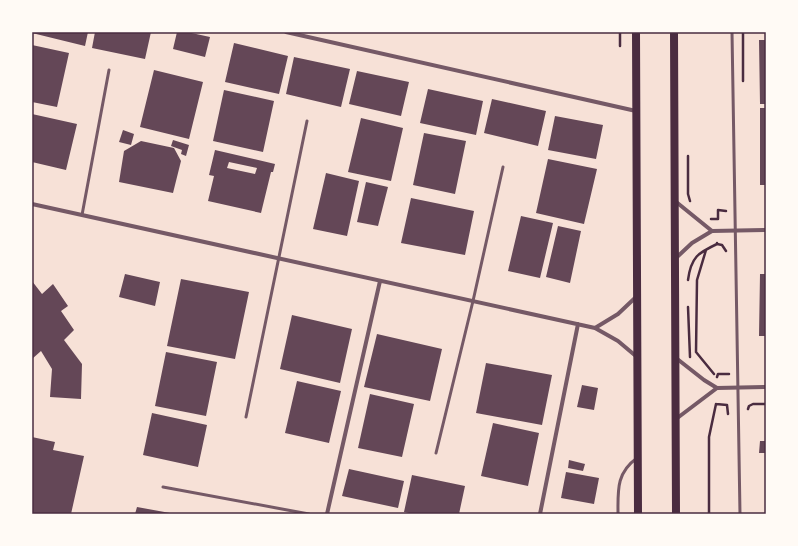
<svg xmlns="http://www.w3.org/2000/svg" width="798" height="546" viewBox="0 0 798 546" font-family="'Public Sans',sans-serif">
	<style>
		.building { fill: #644757; fill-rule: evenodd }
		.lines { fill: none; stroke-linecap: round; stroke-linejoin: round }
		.path { stroke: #4a2c40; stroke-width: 2.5 }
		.service { stroke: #755966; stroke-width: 3 }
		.minor { stroke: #755966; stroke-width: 4 }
		.secondary { stroke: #4a2c40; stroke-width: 8 }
		.neatline { fill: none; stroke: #4a2c40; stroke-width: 1.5 }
	</style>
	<rect width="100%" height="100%" fill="#f7e1d7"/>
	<!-- building -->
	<path class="building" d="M 32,32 L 88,32 L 85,46 L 32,33 Z
		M 95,32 L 151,32 L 145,59 L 92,48 Z
		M 177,32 L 187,32 L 210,37 L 205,57 L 173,49 Z
		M 759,40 L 766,40 L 766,104 L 760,104 Z
		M 234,43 L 288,56 L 279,94 L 225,82 Z
		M 32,45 L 69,53 L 57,107 L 32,102 Z
		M 294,57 L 350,69 L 341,107 L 286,94 Z
		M 154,70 L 203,82 L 189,139 L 140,127 Z
		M 357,71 L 409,82 L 401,116 L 349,104 Z
		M 428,89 L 483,101 L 476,135 L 420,123 Z
		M 224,90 L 274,101 L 263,152 L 213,141 Z
		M 492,99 L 546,111 L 538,146 L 484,133 Z
		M 760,108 L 766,108 L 766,185 L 760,185 Z
		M 32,114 L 77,124 L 66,170 L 32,162 Z
		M 555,116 L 603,125 L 596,159 L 548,150 Z
		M 361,118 L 403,128 L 391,181 L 348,172 Z
		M 123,130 L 134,134 L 131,145 L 119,142 Z
		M 424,133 L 466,141 L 455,194 L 413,185 Z
		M 173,140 L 189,145 L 186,156 L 181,154 L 182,150 L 171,146 Z
		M 141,141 L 174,148 L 181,161 L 173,193 L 119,182 L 124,151 Z
		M 215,150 L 275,164 L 273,172 L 271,172 L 261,213 L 208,201 L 214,176 L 209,175 ZM 229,162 L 257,168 L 255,174 L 227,168 Z
		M 548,159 L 597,169 L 584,224 L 536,213 Z
		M 326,173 L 359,181 L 347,236 L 313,229 Z
		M 366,182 L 388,187 L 378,226 L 357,222 Z
		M 411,198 L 474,211 L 465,255 L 401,243 Z
		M 521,216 L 553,223 L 540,278 L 508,271 Z
		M 558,226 L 581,231 L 570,283 L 546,277 Z
		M 125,274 L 160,282 L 155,306 L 119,297 Z
		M 760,274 L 766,274 L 766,336 L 759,336 Z
		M 181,279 L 249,292 L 235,359 L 167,346 Z
		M 32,281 L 42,294 L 53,284 L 68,306 L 61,311 L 74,330 L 64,340 L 82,364 L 81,399 L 50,397 L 52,369 L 41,351 L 32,359 Z
		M 292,315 L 352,329 L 340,383 L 280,369 Z
		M 377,334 L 442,349 L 430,401 L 364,387 Z
		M 166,352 L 217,362 L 206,416 L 155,406 Z
		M 486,363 L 552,375 L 542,425 L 476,413 Z
		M 297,381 L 341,391 L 329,443 L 285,433 Z
		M 582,385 L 598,388 L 594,410 L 577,407 Z
		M 370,394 L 414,404 L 402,457 L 358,448 Z
		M 152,413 L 207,425 L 198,467 L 143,455 Z
		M 493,423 L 539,433 L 528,486 L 481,476 Z
		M 32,437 L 55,442 L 53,450 L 84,456 L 71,514 L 32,514 Z
		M 760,441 L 766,441 L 766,453 L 759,453 Z
		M 569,460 L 585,464 L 583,471 L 568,468 Z
		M 349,469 L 404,481 L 398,508 L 342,496 Z
		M 566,472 L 599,478 L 594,504 L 561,498 Z
		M 412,475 L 465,486 L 459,514 L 414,514 L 404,512 Z
		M 137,507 L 170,513 L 170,514 L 135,514 Z"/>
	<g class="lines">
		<!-- path -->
		<path class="path" d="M 620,32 L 620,46
			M 743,32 L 743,81
			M 688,156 L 688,194 L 690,201
			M 711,219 L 718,219
			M 718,219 L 718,210 L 726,211
			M 717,243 L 717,244 L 722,245 L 726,251
			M 706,250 L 697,280 L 696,352 L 714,374
			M 688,280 C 691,257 698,253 717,244
			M 688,307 L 690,357
			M 717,377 L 718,374 L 729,374
			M 716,404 L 727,405 L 728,414
			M 748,409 L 749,406 L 753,404 L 766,404
			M 709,514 L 709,437 L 716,404"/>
		<!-- service -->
		<path class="service" d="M 732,32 L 740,514
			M 82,215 L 109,70
			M 246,417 L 307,121
			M 436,453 L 473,301 L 503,167
			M 163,487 L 309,514
			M 618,514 C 618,491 616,473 637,458"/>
		<!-- minor -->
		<path class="minor" d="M 286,32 L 636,111
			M 675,201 L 712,231
			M 32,204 L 595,328 L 618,341 L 637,357
			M 676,258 L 692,243 L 712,231 L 766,230
			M 595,328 L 618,314 L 636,297
			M 676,358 L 704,380 L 717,388 L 766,387
			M 676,419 L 717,388
			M 327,514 L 380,281
			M 540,514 L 578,324"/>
		<!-- secondary -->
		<path class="secondary" d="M 636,32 L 638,514
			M 674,32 L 676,514"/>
	</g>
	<!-- border -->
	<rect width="798" height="546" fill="none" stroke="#fffaf5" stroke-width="66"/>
	<rect x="33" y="33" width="732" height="480" class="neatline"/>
</svg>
